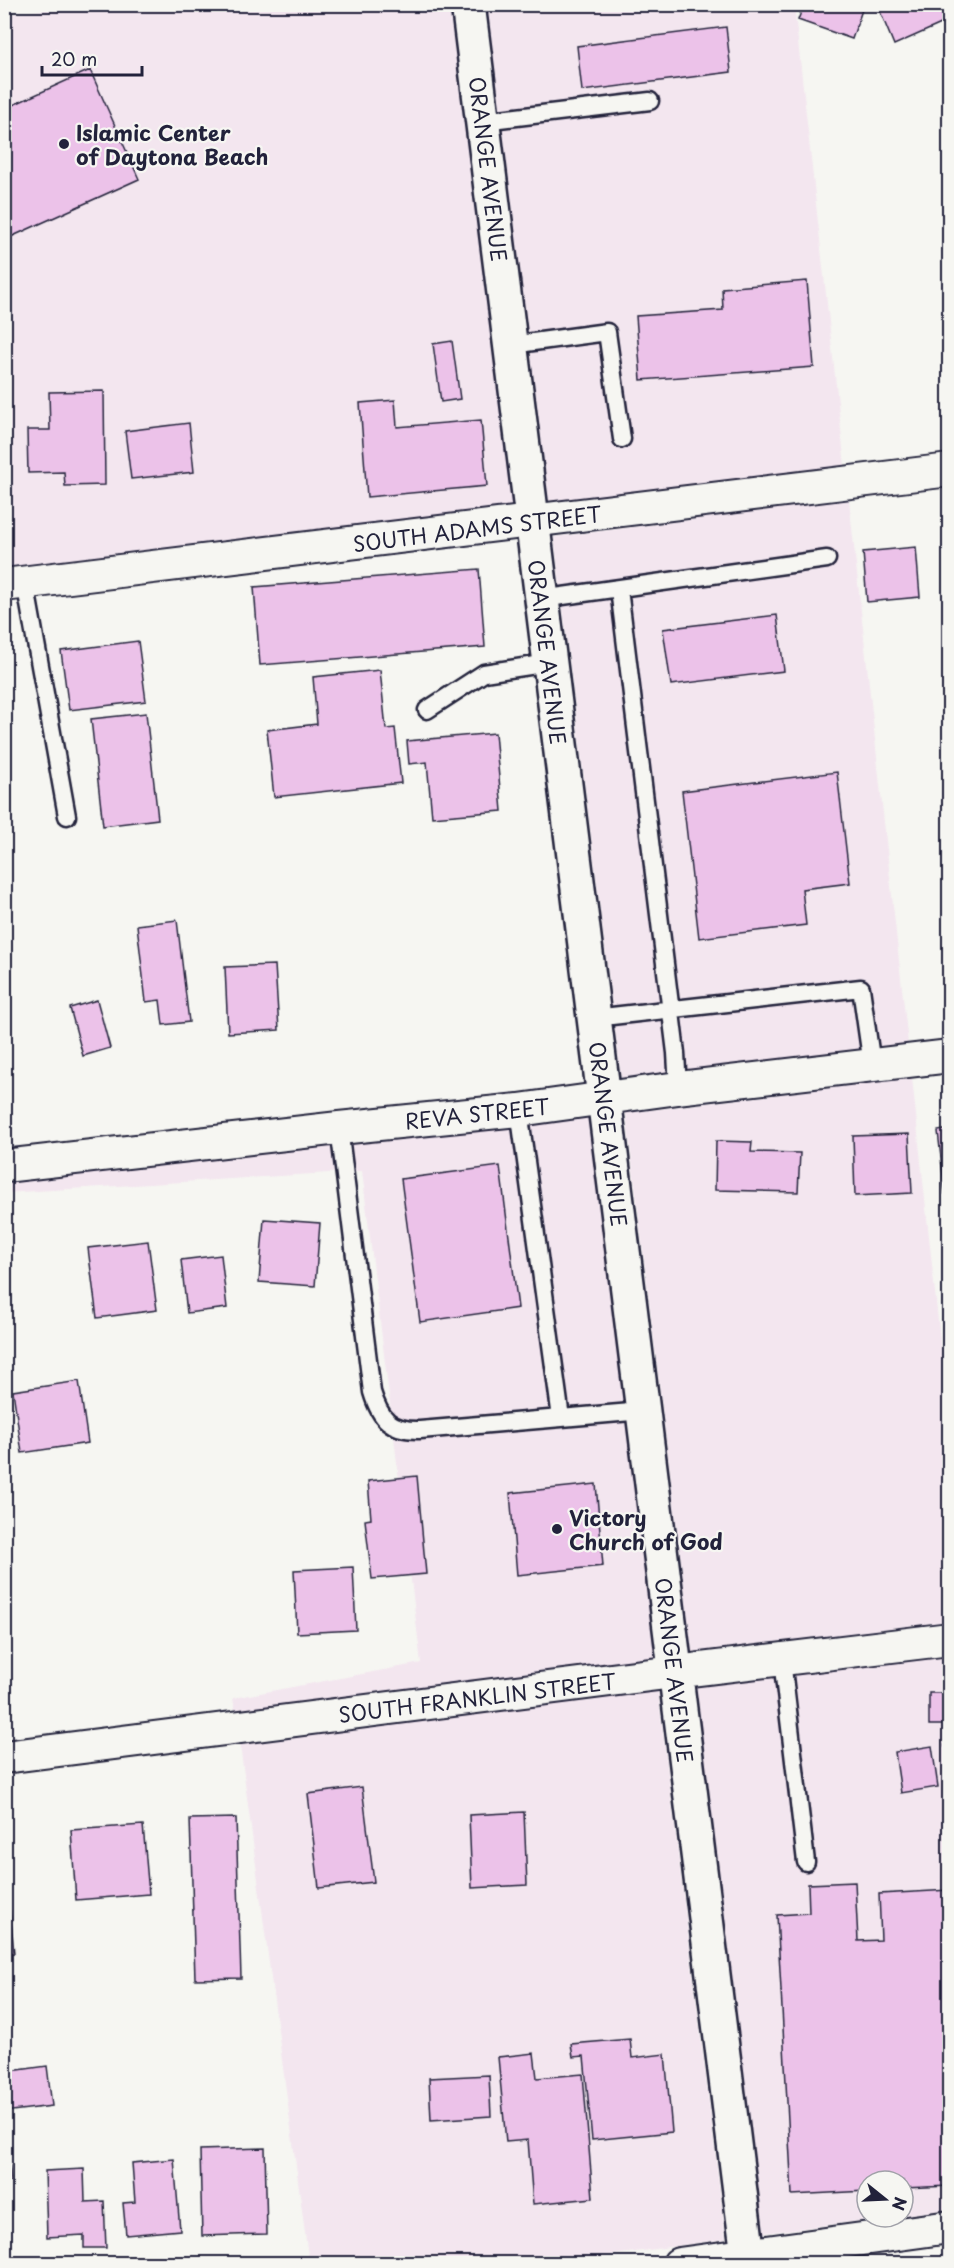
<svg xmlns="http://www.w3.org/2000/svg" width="954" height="2268" viewBox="0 0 954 2268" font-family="'Playpen Sans',sans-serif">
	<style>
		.built { fill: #f3e6ef }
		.building { fill: #ecc2e9; stroke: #22223b; stroke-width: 1.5 }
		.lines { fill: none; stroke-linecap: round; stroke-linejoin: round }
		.lane-casing { stroke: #22223b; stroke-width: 21 }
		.street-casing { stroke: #22223b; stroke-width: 36 }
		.secondary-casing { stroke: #22223b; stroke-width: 38 }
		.lane { stroke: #f6f6f2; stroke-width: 16 }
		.street { stroke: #f6f6f2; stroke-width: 32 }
		.secondary { stroke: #f6f6f2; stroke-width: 33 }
		.poi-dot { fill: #22223b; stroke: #f6f6f2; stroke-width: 2 }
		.labels { text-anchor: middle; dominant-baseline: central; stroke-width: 4.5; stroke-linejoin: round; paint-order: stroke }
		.poi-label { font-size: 21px; font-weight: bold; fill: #22223b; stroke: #f6f6f2; text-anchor: start }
		.street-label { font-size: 21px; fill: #22223b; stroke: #f6f6f2 }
	</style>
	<rect width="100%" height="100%" fill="#f6f6f2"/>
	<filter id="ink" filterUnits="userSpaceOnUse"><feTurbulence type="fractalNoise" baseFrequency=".0167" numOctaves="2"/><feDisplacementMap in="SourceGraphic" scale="12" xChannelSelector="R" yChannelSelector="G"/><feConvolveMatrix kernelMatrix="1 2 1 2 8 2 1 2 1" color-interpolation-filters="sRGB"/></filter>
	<g filter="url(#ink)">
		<!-- built -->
		<path class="built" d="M 89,4 L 449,5 L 512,506 L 5,567 L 4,15 Z
			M 487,5 L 794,5 L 845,466 L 549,502 Z
			M 849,500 L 908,1043 L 621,1078 L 554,537 Z
			M 912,1078 L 949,1423 L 949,1621 L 692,1652 L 626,1113 Z
			M 588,1118 L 655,1657 L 235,1710 L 233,1698 L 421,1663 L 362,1171 L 5,1193 L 5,1183 L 342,1145 L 523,1127 Z
			M 949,1656 L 949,2209 L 903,2215 L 903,2181 L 867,2181 L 867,2217 L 891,2217 L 764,2233 L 696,1687 Z
			M 658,1691 L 726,2239 L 550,2264 L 309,2263 L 240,1745 Z"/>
		<!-- building -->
		<path class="building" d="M 804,4 L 864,4 L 852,39 L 798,20 Z
			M 877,4 L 944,4 L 950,20 L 894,45 Z
			M 726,27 L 731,72 L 582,91 L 577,46 Z
			M 90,70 L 139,179 L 4,240 L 4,109 Z
			M 807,281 L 814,367 L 641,380 L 636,316 L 723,310 L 722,288 Z
			M 452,341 L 460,399 L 441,402 L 433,344 Z
			M 104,391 L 105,485 L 65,486 L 64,472 L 28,473 L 27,430 L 50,430 L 49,392 Z
			M 395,400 L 397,427 L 481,420 L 487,486 L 367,497 L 360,403 Z
			M 189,423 L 194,472 L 131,479 L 125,431 Z
			M 916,547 L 920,597 L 867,602 L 863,552 Z
			M 479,569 L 485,647 L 260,665 L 254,587 Z
			M 777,615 L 784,671 L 671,685 L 663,629 Z
			M 138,641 L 146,701 L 69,710 L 61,651 Z
			M 380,670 L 386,729 L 395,728 L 401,783 L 274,797 L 267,730 L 317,724 L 313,677 Z
			M 146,713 L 158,819 L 103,826 L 91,719 Z
			M 495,733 L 502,811 L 432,817 L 427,762 L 409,764 L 407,741 Z
			M 837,772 L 850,883 L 802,889 L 806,925 L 699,938 L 682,791 Z
			M 177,920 L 189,1022 L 163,1025 L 160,1000 L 146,1002 L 137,925 Z
			M 275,965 L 279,1030 L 228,1033 L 225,967 Z
			M 97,1000 L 110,1048 L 83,1056 L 70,1008 Z
			M 950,1129 L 950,1194 L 945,1194 L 938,1131 Z
			M 909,1134 L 912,1193 L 855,1196 L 853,1136 Z
			M 716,1141 L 752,1142 L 751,1152 L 800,1153 L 798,1192 L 715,1190 Z
			M 500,1166 L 518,1308 L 420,1322 L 401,1179 Z
			M 264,1219 L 320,1223 L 315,1286 L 259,1282 Z
			M 148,1241 L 157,1310 L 97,1318 L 88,1248 Z
			M 221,1255 L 227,1308 L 187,1313 L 181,1260 Z
			M 79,1381 L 88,1443 L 22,1453 L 13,1391 Z
			M 417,1476 L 426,1574 L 372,1579 L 365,1520 L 371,1519 L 368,1481 Z
			M 596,1484 L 603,1566 L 517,1575 L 510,1493 Z
			M 353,1567 L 356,1630 L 297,1633 L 294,1570 Z
			M 929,1693 L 950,1693 L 950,1747 L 945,1747 L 945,1725 L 929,1725 Z
			M 932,1746 L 938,1787 L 901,1793 L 895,1752 Z
			M 362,1787 L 374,1882 L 319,1888 L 308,1794 Z
			M 524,1812 L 527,1885 L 472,1888 L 469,1815 Z
			M 236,1818 L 241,1978 L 195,1979 L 190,1819 Z
			M 143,1825 L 149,1894 L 76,1900 L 71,1830 Z
			M 855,1882 L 858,1941 L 881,1940 L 879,1894 L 950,1890 L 950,2186 L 903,2188 L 903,2181 L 867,2181 L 867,2191 L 792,2195 L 777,1915 L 809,1913 L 808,1884 Z
			M 4,1911 L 10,1911 L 14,1953 L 4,1954 Z
			M 630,2039 L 632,2058 L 665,2054 L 672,2132 L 592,2140 L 584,2056 L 573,2057 L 571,2044 Z
			M 534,2053 L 537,2078 L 583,2074 L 593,2198 L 533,2204 L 528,2140 L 506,2142 L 498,2057 Z
			M 47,2066 L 52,2106 L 4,2112 L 4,2072 Z
			M 489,2075 L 491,2116 L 431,2120 L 429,2078 Z
			M 265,2148 L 267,2234 L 202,2236 L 200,2150 Z
			M 174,2159 L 180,2230 L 126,2235 L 123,2203 L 135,2202 L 132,2163 Z
			M 4,2160 L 9,2160 L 11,2181 L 4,2182 Z
			M 84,2169 L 85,2202 L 104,2201 L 106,2248 L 84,2248 L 84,2235 L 47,2237 L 45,2171 Z"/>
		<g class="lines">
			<defs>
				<path id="lane" d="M 483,121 L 650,101
					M 511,345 L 607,332 L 622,439
					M 25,582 L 67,816
					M 619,589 L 676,1053 L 678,1088
					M 541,599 L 827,559
					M 427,710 L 484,673 L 549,663
					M 594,1018 L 861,988 L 872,1065
					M 519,1110 L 561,1418
					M 339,1128 L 372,1392 C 380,1419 391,1431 420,1430 L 643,1411
					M 782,1660 L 806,1862"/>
				<path id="street" d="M 4,585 L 950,470
					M 4,1166 L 339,1128 L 519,1110 L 678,1088 L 950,1056
					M 4,1757 L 650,1675 L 950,1639
					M 679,2264 L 950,2227"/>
				<path id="secondary" d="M 468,4 L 749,2264"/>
			</defs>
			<!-- lane casing -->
			<use href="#lane" class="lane-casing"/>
			<!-- street casing -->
			<use href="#street" class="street-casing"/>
			<!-- secondary casing -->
			<use href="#secondary" class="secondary-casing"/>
			<!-- lane -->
			<use href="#lane" class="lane"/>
			<!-- street -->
			<use href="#street" class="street"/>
			<!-- secondary -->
			<use href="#secondary" class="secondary"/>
		</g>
	</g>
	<!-- markers -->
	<g class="poi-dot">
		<circle cx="64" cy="144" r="6"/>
		<circle cx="557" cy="1529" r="6"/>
	</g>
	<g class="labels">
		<!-- poi labels -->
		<g class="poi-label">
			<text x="76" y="132">Islamic Center<tspan x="76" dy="24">of Daytona Beach</tspan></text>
			<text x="569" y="1517">Victory<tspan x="569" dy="24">Church of God</tspan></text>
		</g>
		<!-- street labels -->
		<g class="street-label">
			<text transform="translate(489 169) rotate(83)">ORANGE AVENUE</text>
			<text transform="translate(477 528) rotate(-7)">SOUTH ADAMS STREET</text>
			<text transform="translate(548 652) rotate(83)">ORANGE AVENUE</text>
			<text transform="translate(477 1113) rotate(-6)">REVA STREET</text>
			<text transform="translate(609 1134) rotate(83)">ORANGE AVENUE</text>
			<text transform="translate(675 1670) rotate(83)">ORANGE AVENUE</text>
			<text transform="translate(477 1697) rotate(-7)">SOUTH FRANKLIN STREET</text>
		</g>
	</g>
	<!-- margin -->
	<rect width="954" height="2268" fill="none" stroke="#f6f6f2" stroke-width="24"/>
	<rect x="12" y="12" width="930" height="2244" fill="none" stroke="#22223b" stroke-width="2" filter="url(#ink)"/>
	<!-- north arrow -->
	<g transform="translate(885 2199) rotate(108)"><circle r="28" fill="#f6f6f2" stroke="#a1a1a9" stroke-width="1.5"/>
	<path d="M0-4.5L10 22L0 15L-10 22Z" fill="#22223b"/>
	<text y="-9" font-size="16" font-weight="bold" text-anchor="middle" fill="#22223b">N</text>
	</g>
	<!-- scale -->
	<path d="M42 66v9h100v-9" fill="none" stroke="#22223b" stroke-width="3"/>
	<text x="51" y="66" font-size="18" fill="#22223b" stroke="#f6f6f2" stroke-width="4.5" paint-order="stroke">20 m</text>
</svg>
